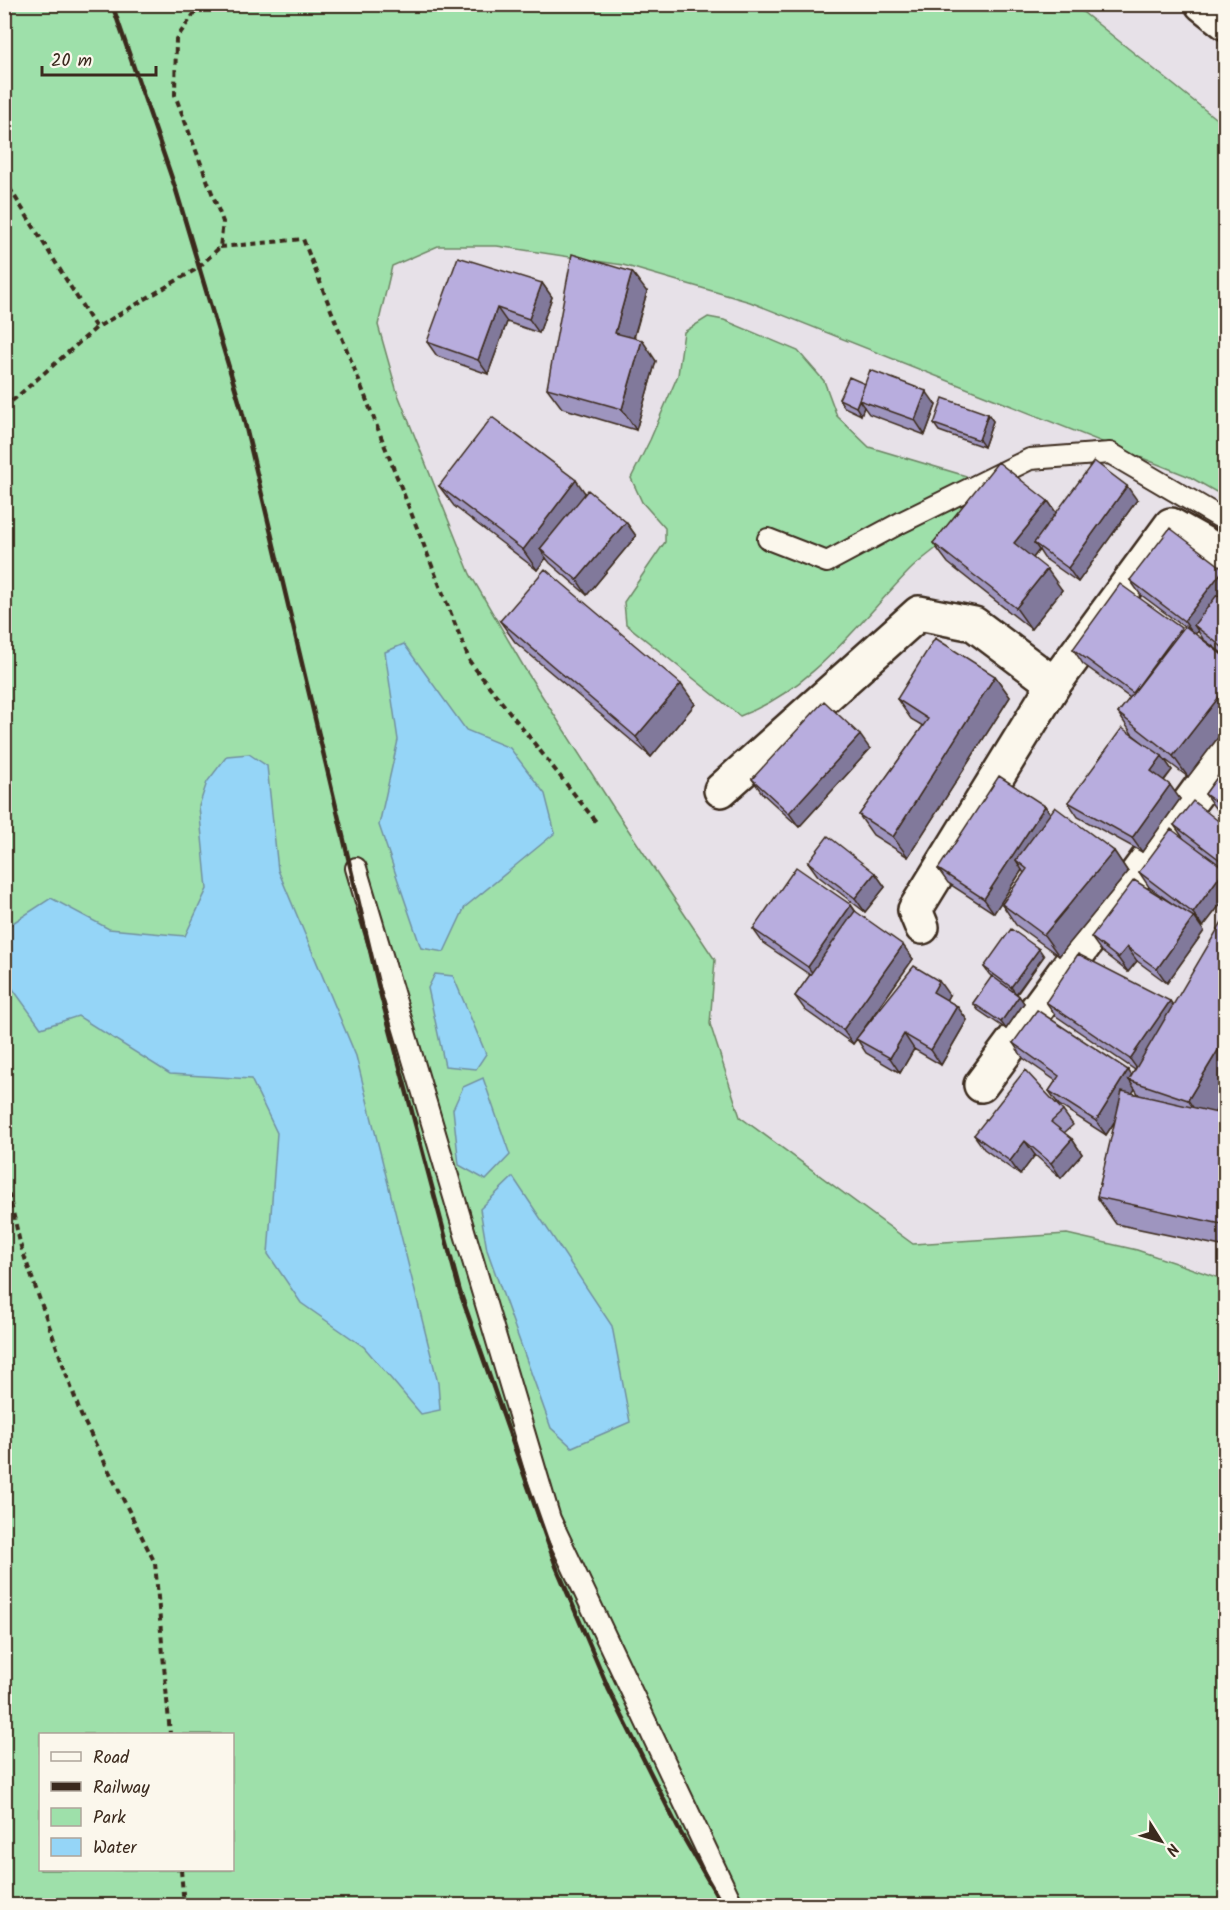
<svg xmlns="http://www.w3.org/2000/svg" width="1230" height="1910" viewBox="0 0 1230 1910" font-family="Kalam,sans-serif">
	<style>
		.green { fill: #9ee0aa; stroke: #6c8564; stroke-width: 1.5; fill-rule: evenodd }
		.water { fill: #95d5f7; stroke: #7191a0; stroke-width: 1.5 }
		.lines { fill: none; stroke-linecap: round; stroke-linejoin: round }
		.service-casing { stroke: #3b2a1e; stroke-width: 24 }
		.minor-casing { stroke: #3b2a1e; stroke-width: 38 }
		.path { stroke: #3b2a1e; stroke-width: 4; stroke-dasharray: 6 4.5; stroke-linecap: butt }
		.service { stroke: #fbf7ec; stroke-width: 20 }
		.minor { stroke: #fbf7ec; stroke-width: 33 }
		.rail { stroke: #3b2a1e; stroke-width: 4.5 }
		.wall { fill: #9e95bf; stroke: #3b2a1e; stroke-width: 1.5; fill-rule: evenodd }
		.shaded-wall { fill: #81799b; stroke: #3b2a1e; stroke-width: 1.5 }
		.building { fill: #b8adde; stroke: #3b2a1e; stroke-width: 1.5 }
	</style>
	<rect width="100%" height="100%" fill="#e7e1e8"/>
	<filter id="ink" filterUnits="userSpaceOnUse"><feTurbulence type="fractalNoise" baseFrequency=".0167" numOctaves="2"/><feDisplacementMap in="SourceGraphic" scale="12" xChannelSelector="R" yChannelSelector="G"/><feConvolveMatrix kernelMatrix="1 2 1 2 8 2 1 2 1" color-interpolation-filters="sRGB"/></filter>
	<g filter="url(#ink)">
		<!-- green -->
		<path class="green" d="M 5,5 L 1074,5 L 1225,126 L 1225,497 L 1190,477 L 750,302 L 623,265 L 497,246 L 438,246 L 392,266 L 378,325 L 397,392 L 470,574 L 525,669 L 615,810 L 715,960 L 710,1024 L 740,1117 L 913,1244 L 1067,1234 L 1137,1250 L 1225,1280 L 1225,1905 L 5,1906 ZM 40,1734 L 232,1734 L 232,1870 L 40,1870 Z
			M 708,317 L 724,320 L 798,351 L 824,381 L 837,416 L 869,447 L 966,476 L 977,495 C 968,508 960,525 949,537 C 937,549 922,558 910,570 C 859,622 812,690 740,716 L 626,624 L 624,602 L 665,542 L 665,528 L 642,502 L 631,478 L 650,440 L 678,375 L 684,332 Z"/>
		<!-- water -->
		<path class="water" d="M 404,644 L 466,730 L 510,748 L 545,794 L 555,833 L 465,907 L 444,952 L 421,948 L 379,825 L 398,740 L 385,652 Z
			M 249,754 L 267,766 L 278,870 L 356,1056 L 438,1383 L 440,1410 L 421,1414 L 364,1347 L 301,1303 L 268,1254 L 277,1133 L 251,1079 L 170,1074 L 78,1016 L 41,1028 L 5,978 L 5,928 L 51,898 L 109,929 L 185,936 L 207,889 L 199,806 L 207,782 L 227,756 Z
			M 435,974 L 453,976 L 486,1054 L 476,1069 L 445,1066 L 428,988 Z
			M 483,1078 L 510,1155 L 486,1180 L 459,1165 L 453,1109 L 463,1087 Z
			M 513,1177 L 612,1326 L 630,1422 L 572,1447 L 551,1428 L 487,1250 L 480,1209 Z"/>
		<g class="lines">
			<defs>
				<path id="service" d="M 768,539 L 827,562 L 900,523 L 1030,459 L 1110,453 L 1226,521
					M 356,868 L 550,1519 L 733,1906"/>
				<path id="minor" d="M 1202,4 L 1226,23
					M 721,790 L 919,613 L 974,624 L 1054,684
					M 922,927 L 915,910 L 1054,684 L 1171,525 L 1226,556
					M 981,1085 L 1226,753"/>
			</defs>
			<!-- service casing -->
			<use href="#service" class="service-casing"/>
			<!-- minor casing -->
			<use href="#minor" class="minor-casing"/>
			<!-- path -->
			<path class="path" d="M 4,179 L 96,328
				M 220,247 L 303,239 L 470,662 L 597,823
				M 4,408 L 96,328 L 198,268 L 220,247 L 223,222 L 175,95 L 176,39 L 201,4
				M 4,827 L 4,830
				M 4,1173 L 21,1247 L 81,1415 L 155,1563 L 170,1734
				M 181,1870 L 184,1906"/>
			<!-- service -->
			<use href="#service" class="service"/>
			<!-- minor -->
			<use href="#minor" class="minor"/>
			<!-- rail -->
			<path class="rail" d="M 112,4 L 176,190 L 242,411 L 380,992 L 460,1292 L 556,1566 L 609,1690 L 678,1828 L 723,1906"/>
		</g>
		<!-- wall -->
		<path class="wall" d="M 542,283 L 552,297 L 539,333 L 507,322 L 488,374 L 437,356 L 427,342 Z
			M 647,292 L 634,338 L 656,361 L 636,430 L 562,408 L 547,388 Z
			M 865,384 L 936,405 L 925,435 L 869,414 L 864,407 L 861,415 L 844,407 L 839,399 Z
			M 988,414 L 993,421 L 984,447 L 939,431 L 934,424 Z
			M 439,486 L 586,494 L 626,522 L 636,536 L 587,595 L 550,563 L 546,558 L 537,570 L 454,506 Z
			M 1137,500 L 1078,582 L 1044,558 L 1039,550 L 1033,558 L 1062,590 L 1031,629 L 948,563 L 933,543 L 1048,501 L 1056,513 Z
			M 1224,569 L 1226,571 L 1226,595 L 1222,599 L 1226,602 L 1226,656 L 1203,639 L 1198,631 L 1195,634 L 1226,658 L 1226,727 L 1188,777 L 1163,758 L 1172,770 L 1164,781 L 1180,799 L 1142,852 L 1078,817 L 1068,802 L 1147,746 L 1132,734 L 1118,713 L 1130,698 L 1083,664 L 1073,649 L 1182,630 L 1184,627 L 1140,594 L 1130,580 Z
			M 500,621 L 695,704 L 651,757 L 515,642 Z
			M 995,676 L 1010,697 L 908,857 L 873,835 L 859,815 L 923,726 L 911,719 L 897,699 Z
			M 870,749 L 799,827 L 762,793 L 752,779 Z
			M 1226,765 L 1226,816 L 1215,808 L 1205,794 Z
			M 1045,806 L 1050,813 L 1114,851 L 1128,872 L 1059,956 L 1016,925 L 1002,904 L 1024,873 L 1022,870 L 994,913 L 948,883 L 938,869 Z
			M 1174,825 L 1226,827 L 1226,897 L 1203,927 L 1198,923 L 1204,931 L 1167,983 L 1137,961 L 1128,972 L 1101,951 L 1091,937 L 1170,902 L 1149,887 L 1139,872 L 1184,839 Z
			M 808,862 L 875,873 L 885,887 L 865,912 L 818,876 Z
			M 851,905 L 856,912 L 913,959 L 862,1032 L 949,995 L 946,1000 L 957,1006 L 967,1020 L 941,1065 L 914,1049 L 900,1073 L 866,1053 L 857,1039 L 853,1044 L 805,1010 L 795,996 L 810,975 L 763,943 L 753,929 Z
			M 1044,956 L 1017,994 L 1019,996 L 1024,1003 L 1006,1029 L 978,1010 L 973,1003 L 992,977 L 989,974 L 984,967 Z
			M 1170,1001 L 1226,1094 L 1215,1113 L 1226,1115 L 1226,1247 L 1116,1224 L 1097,1197 L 1116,1120 L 1106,1135 L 1059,1105 L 1049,1091 L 1056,1081 L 1023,1058 L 1013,1043 L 1128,1070 L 1131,1076 L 1135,1070 L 1056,1016 L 1046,1002 ZM 1135,1089 L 1139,1095 L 1132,1093 Z
			M 1063,1111 L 1073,1125 L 1064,1133 L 1072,1139 L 1082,1154 L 1061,1178 L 1035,1155 L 1020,1175 L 984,1149 L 974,1135 Z"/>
		<!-- shaded-wall -->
		<path class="shaded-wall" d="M 632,272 L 647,292 L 629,353 L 615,333 Z
			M 542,283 L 552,297 L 539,333 L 529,319 Z
			M 497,308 L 507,322 L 488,374 L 478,360 Z
			M 642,340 L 656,361 L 636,430 L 622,409 Z
			M 926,391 L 936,405 L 925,435 L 915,420 Z
			M 859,400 L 864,407 L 861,415 L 856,407 Z
			M 988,414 L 993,421 L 984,447 L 979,440 Z
			M 576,480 L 590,500 L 540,549 L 546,558 L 537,570 L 523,550 Z
			M 1127,486 L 1137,500 L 1078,582 L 1068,568 Z
			M 1048,501 L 1062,521 L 1034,543 L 1039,550 L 1029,563 L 1014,543 Z
			M 626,522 L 636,536 L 587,595 L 577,580 Z
			M 1047,569 L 1062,590 L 1031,629 L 1016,608 Z
			M 1224,569 L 1226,571 L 1226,595 L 1199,629 L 1194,625 L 1198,631 L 1194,635 L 1184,621 Z
			M 995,676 L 1010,697 L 908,857 L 893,837 Z
			M 681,684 L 695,704 L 651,757 L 636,737 Z
			M 1226,688 L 1226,727 L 1188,777 L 1173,756 Z
			M 860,735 L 870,749 L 799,827 L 789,813 Z
			M 1162,756 L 1172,770 L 1160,785 L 1151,771 Z
			M 1170,785 L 1180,799 L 1142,852 L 1132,838 Z
			M 1045,806 L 1055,820 L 1016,860 L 1022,870 L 994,913 L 984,899 Z
			M 1114,851 L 1128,872 L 1059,956 L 1044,935 Z
			M 1225,869 L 1226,897 L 1203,927 L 1193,913 Z
			M 875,873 L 885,887 L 865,912 L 855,898 Z
			M 851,905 L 861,920 L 818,981 L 808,967 Z
			M 1194,917 L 1204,931 L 1167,983 L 1157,969 Z
			M 903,945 L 913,959 L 853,1044 L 843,1030 Z
			M 1127,947 L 1137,961 L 1128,972 L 1118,958 Z
			M 1039,949 L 1044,956 L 1016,994 L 1011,987 Z
			M 939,981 L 949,995 L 943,1006 L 933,992 Z
			M 1019,996 L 1024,1003 L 1006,1029 L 1001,1022 Z
			M 1170,1001 L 1180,1015 L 1140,1073 L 1130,1059 Z
			M 957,1006 L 967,1020 L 941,1065 L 931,1050 Z
			M 904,1034 L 914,1049 L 900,1073 L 890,1058 Z
			M 1226,1037 L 1226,1094 L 1206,1127 L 1188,1100 Z
			M 1128,1070 L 1137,1083 L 1129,1080 L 1135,1089 L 1106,1135 L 1096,1121 Z
			M 1072,1139 L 1082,1154 L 1061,1178 L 1051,1163 Z
			M 1025,1141 L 1035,1155 L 1020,1175 L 1010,1161 Z"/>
		<!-- building -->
		<path class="building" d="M 572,254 L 632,272 L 615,333 L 642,340 L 622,409 L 547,388 Z
			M 458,257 L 542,283 L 529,319 L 497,308 L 478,360 L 427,342 Z
			M 870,370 L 926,391 L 915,420 L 859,400 Z
			M 849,377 L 865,384 L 856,407 L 839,399 Z
			M 943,398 L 988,414 L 979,440 L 934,424 Z
			M 492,417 L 576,480 L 523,550 L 439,486 Z
			M 1094,461 L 1127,486 L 1068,568 L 1034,543 Z
			M 998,462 L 1048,501 L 1014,543 L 1047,569 L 1016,608 L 933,543 Z
			M 588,490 L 626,522 L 577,580 L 540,549 Z
			M 1170,528 L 1224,569 L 1184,621 L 1130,580 Z
			M 545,569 L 681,684 L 636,737 L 500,621 Z
			M 1120,584 L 1181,628 L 1133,693 L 1073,649 Z
			M 1217,595 L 1226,602 L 1226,650 L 1194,625 Z
			M 1185,626 L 1226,658 L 1226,688 L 1173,756 L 1118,713 Z
			M 935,638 L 995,676 L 893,837 L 859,815 L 928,719 L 897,699 Z
			M 824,701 L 860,735 L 789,813 L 752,779 Z
			M 1122,728 L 1162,756 L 1151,771 L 1170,785 L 1132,838 L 1068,802 Z
			M 1226,765 L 1226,809 L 1205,794 Z
			M 999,776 L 1045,806 L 984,899 L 938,869 Z
			M 1193,801 L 1226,827 L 1226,861 L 1224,863 L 1174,825 Z
			M 1055,807 L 1114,851 L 1044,935 L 1002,904 L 1027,869 L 1016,860 Z
			M 1171,829 L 1225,869 L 1193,913 L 1139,872 Z
			M 828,836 L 875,873 L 855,898 L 808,862 Z
			M 796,867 L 851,905 L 808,967 L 753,929 Z
			M 1134,880 L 1194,917 L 1157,969 L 1127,947 L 1118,958 L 1091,937 Z
			M 855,911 L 903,945 L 843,1030 L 795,996 Z
			M 1226,915 L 1226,1037 L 1188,1100 L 1129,1080 Z
			M 1011,929 L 1039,949 L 1011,987 L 984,967 Z
			M 1078,954 L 1170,1001 L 1130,1059 L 1046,1002 Z
			M 914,966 L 939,981 L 933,992 L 957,1006 L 931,1050 L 904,1034 L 890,1058 L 856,1039 Z
			M 992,976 L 1019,996 L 1001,1022 L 973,1003 Z
			M 1037,1010 L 1128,1070 L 1096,1121 L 1049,1091 L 1059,1076 L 1013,1043 Z
			M 1025,1070 L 1063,1111 L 1051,1122 L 1072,1139 L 1051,1163 L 1025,1141 L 1010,1161 L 974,1135 Z
			M 1122,1091 L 1226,1115 L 1226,1225 L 1097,1197 Z"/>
	</g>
	<!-- margin -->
	<rect width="1230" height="1910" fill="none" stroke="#fbf7ec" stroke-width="24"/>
	<rect x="12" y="12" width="1206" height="1886" fill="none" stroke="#3b2a1e" stroke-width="2" filter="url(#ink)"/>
	<!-- legend -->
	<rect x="39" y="1733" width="195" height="138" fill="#fbf7ec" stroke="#aea59a" stroke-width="1.5"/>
	<rect x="51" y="1752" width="30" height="9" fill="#fbf7ec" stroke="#aea59a" stroke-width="1.5"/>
	<text x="93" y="1763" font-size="18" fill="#3b2a1e">Road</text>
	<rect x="51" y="1782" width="30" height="9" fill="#3b2a1e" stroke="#aea59a" stroke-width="1.5"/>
	<text x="93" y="1793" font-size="18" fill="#3b2a1e">Railway</text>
	<rect x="51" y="1808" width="30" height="18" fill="#9ee0aa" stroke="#aea59a" stroke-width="1.5"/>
	<text x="93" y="1823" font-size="18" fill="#3b2a1e">Park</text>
	<rect x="51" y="1838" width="30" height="18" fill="#95d5f7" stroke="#aea59a" stroke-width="1.5"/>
	<text x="93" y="1853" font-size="18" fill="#3b2a1e">Water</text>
	<!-- north arrow -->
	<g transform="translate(1161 1841) rotate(127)" stroke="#fbf7ec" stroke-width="4.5" paint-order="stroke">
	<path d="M0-4.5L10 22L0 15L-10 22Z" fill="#3b2a1e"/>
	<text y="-9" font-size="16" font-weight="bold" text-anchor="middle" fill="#3b2a1e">N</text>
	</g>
	<!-- scale -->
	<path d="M42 66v9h114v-9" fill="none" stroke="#3b2a1e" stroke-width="3"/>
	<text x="51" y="66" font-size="18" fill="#3b2a1e" stroke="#fbf7ec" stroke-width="4.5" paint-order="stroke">20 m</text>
</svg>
